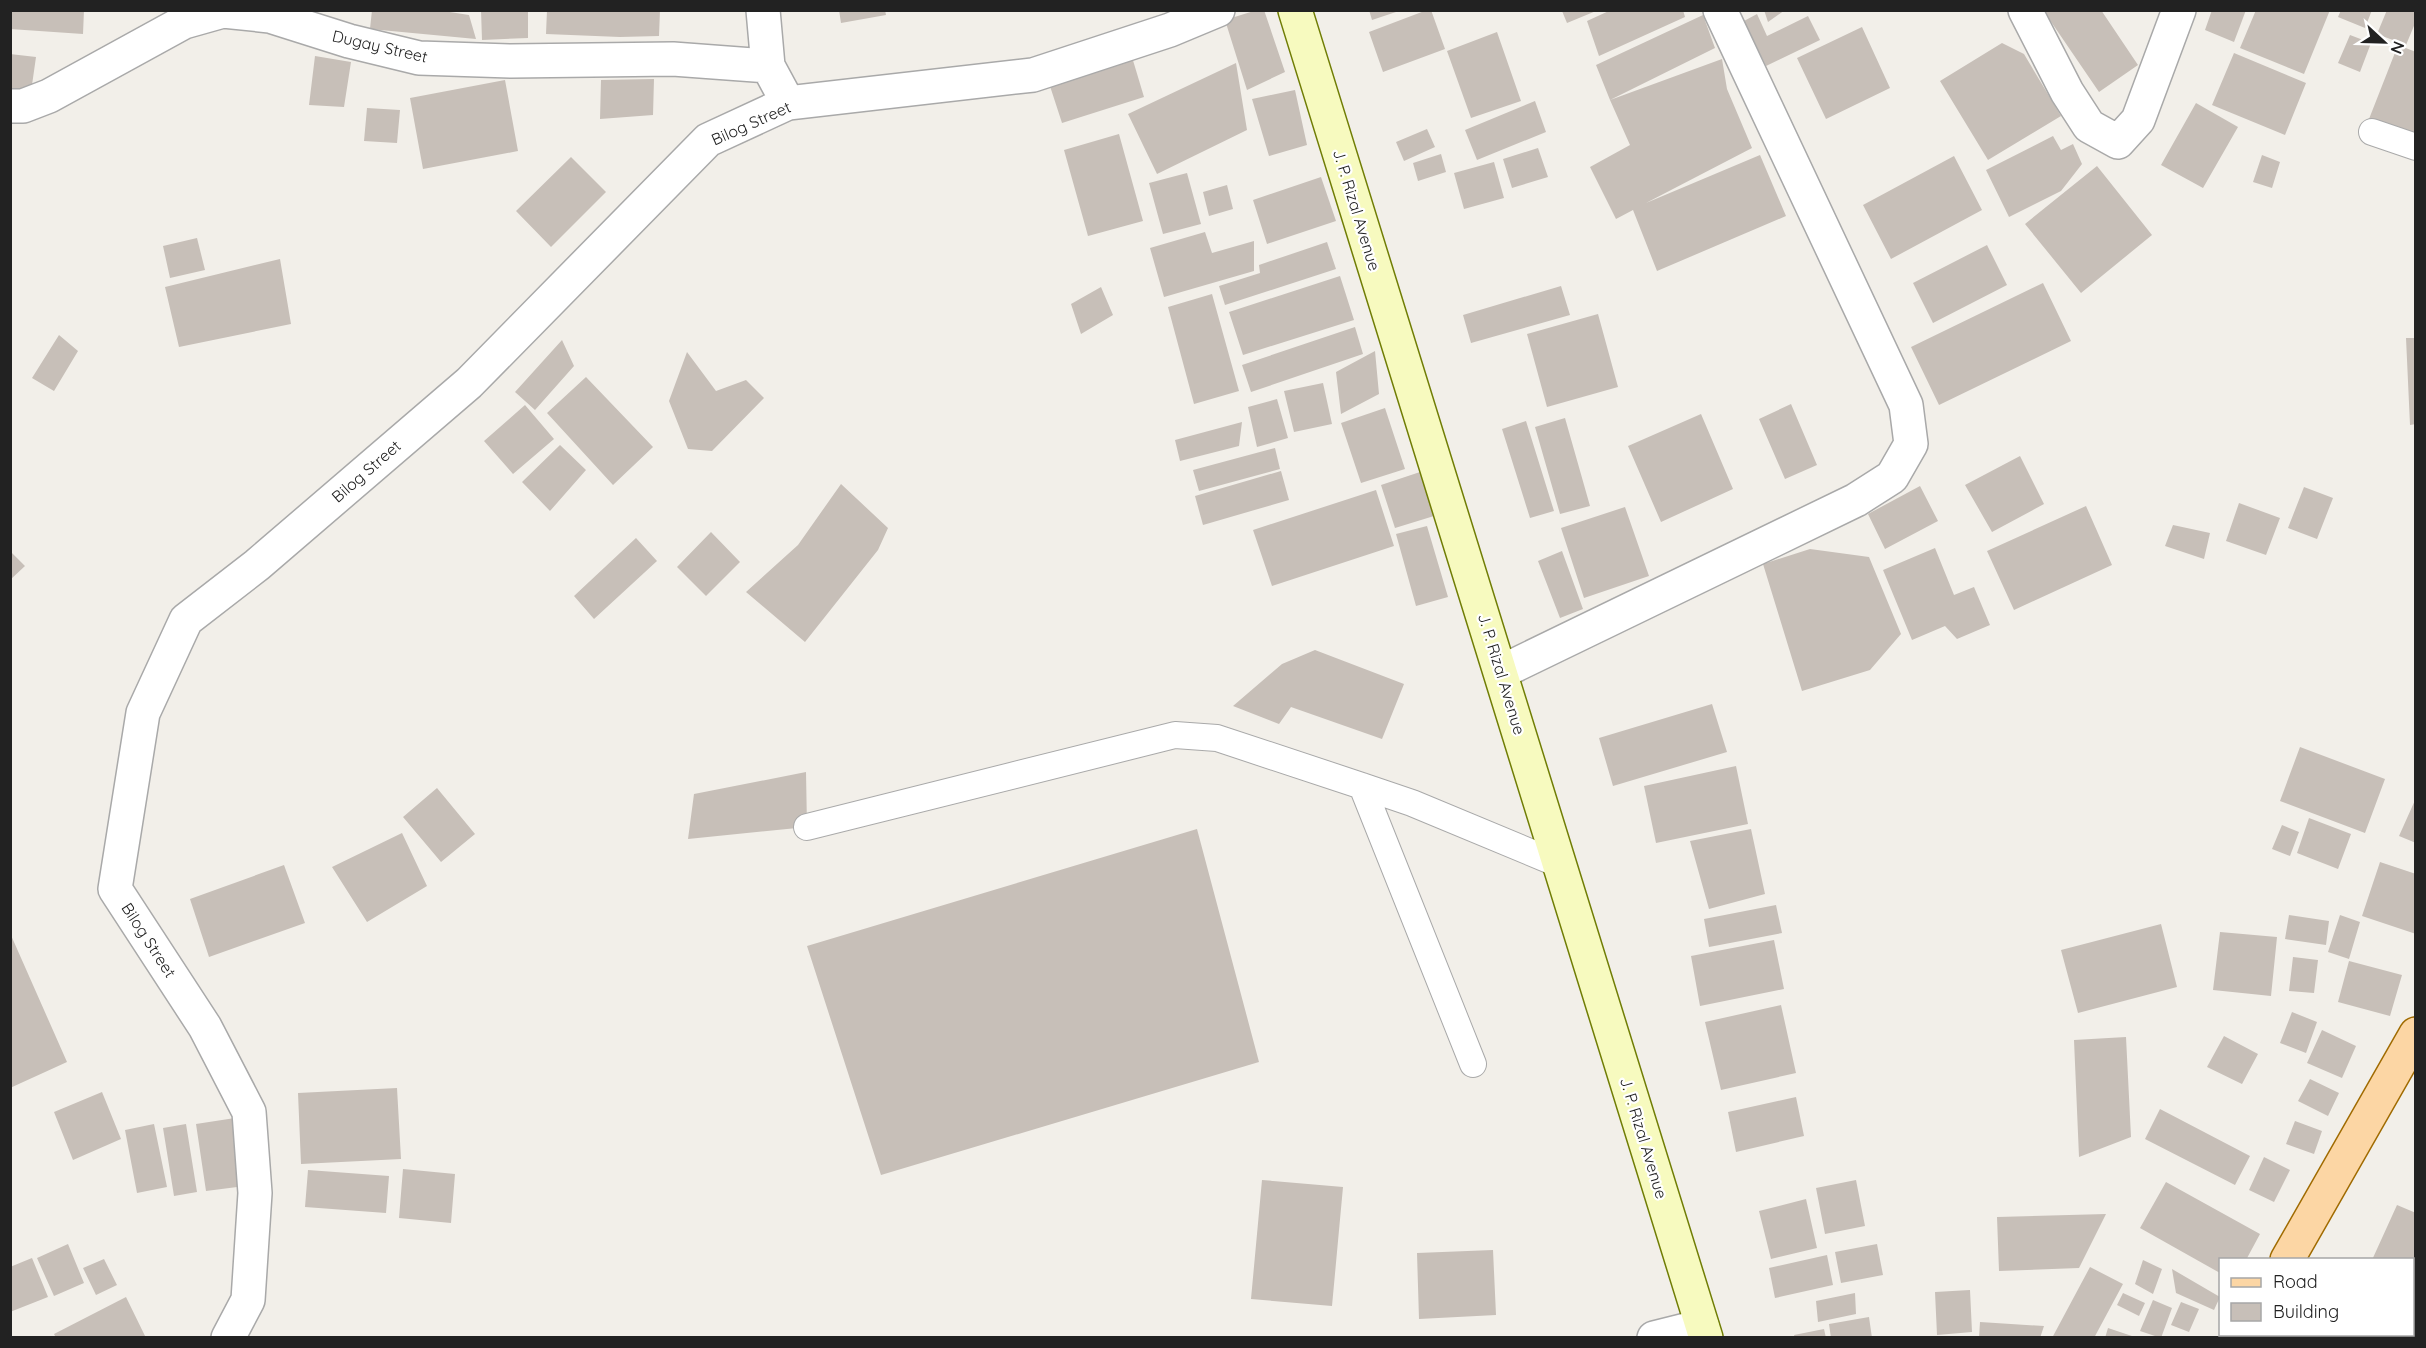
<svg xmlns="http://www.w3.org/2000/svg" width="2426" height="1348" viewBox="0 0 2426 1348" font-family="Quicksand,sans-serif">
	<style>
		.building { fill: #c7bfb8 }
		.lines { fill: none; stroke-linecap: round; stroke-linejoin: round }
		.service-casing { stroke: #a9a9a9; stroke-width: 28 }
		.minor-casing { stroke: #a9a9a9; stroke-width: 36 }
		.tertiary-casing { stroke: #a9a9a9; stroke-width: 36 }
		.secondary-casing { stroke: #707d05; stroke-width: 36 }
		.primary-casing { stroke: #a06b00; stroke-width: 36 }
		.service { stroke: #fff; stroke-width: 26 }
		.minor { stroke: #fff; stroke-width: 33 }
		.tertiary { stroke: #fff; stroke-width: 33 }
		.secondary { stroke: #f7fabf; stroke-width: 33 }
		.primary { stroke: #fcd6a4; stroke-width: 33 }
		.labels { text-anchor: middle; dominant-baseline: central; stroke-width: 4.5; stroke-linejoin: round; paint-order: stroke }
		.street-label { font-size: 16px; fill: #222; stroke: #fff }
	</style>
	<rect width="100%" height="100%" fill="#f2efe9"/>
	<!-- building -->
	<path class="building" d="M 10,10 L 84,10 L 83,34 L 10,29 Z
		M 372,10 L 437,10 L 469,15 L 476,39 L 370,29 Z
		M 481,10 L 528,10 L 528,38 L 482,40 Z
		M 547,10 L 660,10 L 659,36 L 620,37 L 546,34 Z
		M 839,10 L 885,10 L 886,15 L 841,23 Z
		M 1257,10 L 1264,10 L 1285,72 L 1247,90 L 1225,20 Z
		M 1369,10 L 1399,10 L 1399,11 L 1372,20 Z
		M 1427,10 L 1431,10 L 1445,49 L 1383,72 L 1369,32 Z
		M 1611,10 L 1683,10 L 1685,17 L 1599,56 L 1587,21 Z
		M 1764,10 L 1785,10 L 1768,22 Z
		M 2043,10 L 2101,10 L 2138,65 L 2099,92 Z
		M 2212,10 L 2246,10 L 2234,42 L 2205,30 Z
		M 2256,10 L 2330,10 L 2304,74 L 2240,48 Z
		M 2341,10 L 2372,10 L 2365,28 L 2338,17 Z
		M 2387,10 L 2416,10 L 2416,21 L 2406,45 L 2377,34 Z
		M 1562,11 L 1596,11 L 1567,23 Z
		M 1757,14 L 1767,36 L 1808,16 L 1820,40 L 1766,66 L 1744,21 Z
		M 1703,15 L 1715,48 L 1610,100 L 1722,59 L 1727,89 L 1752,148 L 1646,203 L 1760,155 L 1786,216 L 1657,271 L 1633,210 L 1616,219 L 1590,167 L 1630,145 L 1610,100 L 1596,65 Z
		M 1862,27 L 1890,88 L 1826,119 L 1797,58 Z
		M 1497,32 L 1521,101 L 1471,118 L 1447,51 Z
		M 2350,35 L 2371,43 L 2360,72 L 2338,63 Z
		M 2002,43 L 2024,54 L 2061,116 L 1988,160 L 1940,81 Z
		M 2398,45 L 2416,52 L 2416,138 L 2369,119 Z
		M 2234,53 L 2306,83 L 2285,135 L 2212,105 Z
		M 10,54 L 36,57 L 30,99 L 10,99 Z
		M 315,56 L 351,62 L 344,107 L 309,105 Z
		M 1132,57 L 1144,97 L 1062,123 L 1049,83 Z
		M 1236,63 L 1247,130 L 1157,174 L 1128,114 Z
		M 654,79 L 653,115 L 600,119 L 601,80 Z
		M 505,80 L 518,151 L 423,169 L 410,98 Z
		M 1295,90 L 1307,145 L 1269,156 L 1252,99 Z
		M 1535,101 L 1546,132 L 1477,160 L 1465,130 Z
		M 2196,103 L 2238,127 L 2203,188 L 2161,165 Z
		M 367,108 L 400,110 L 397,143 L 364,141 Z
		M 1427,129 L 1435,147 L 1404,161 L 1396,142 Z
		M 1119,134 L 1143,221 L 1088,236 L 1064,150 Z
		M 2053,136 L 2061,150 L 2073,144 L 2082,164 L 2061,191 L 2009,217 L 1986,170 Z
		M 1538,148 L 1548,177 L 1512,188 L 1503,159 Z
		M 1441,154 L 1446,172 L 1418,181 L 1413,163 Z
		M 2262,155 L 2280,162 L 2272,188 L 2253,182 Z
		M 1954,156 L 1982,210 L 1891,259 L 1863,205 Z
		M 571,157 L 606,192 L 551,247 L 516,211 Z
		M 1494,162 L 1504,198 L 1464,209 L 1454,173 Z
		M 2097,166 L 2152,235 L 2081,293 L 2025,224 Z
		M 1187,173 L 1201,224 L 1163,234 L 1149,183 Z
		M 1321,177 L 1336,221 L 1267,244 L 1253,200 Z
		M 1227,185 L 1233,209 L 1209,216 L 1203,192 Z
		M 1205,232 L 1212,253 L 1254,241 L 1254,271 L 1164,297 L 1150,248 Z
		M 197,238 L 205,270 L 170,278 L 163,246 Z
		M 1327,242 L 1336,269 L 1225,305 L 1219,286 L 1260,273 L 1259,265 Z
		M 1987,245 L 2007,285 L 1933,323 L 1913,283 Z
		M 280,259 L 291,324 L 179,347 L 165,287 Z
		M 1340,276 L 1354,320 L 1243,355 L 1229,312 Z
		M 2043,283 L 2071,341 L 1939,405 L 1911,347 Z
		M 1561,286 L 1570,315 L 1471,343 L 1463,315 Z
		M 1101,287 L 1113,315 L 1081,334 L 1071,304 Z
		M 1212,294 L 1239,391 L 1194,404 L 1168,307 Z
		M 1598,314 L 1618,387 L 1547,407 L 1527,334 Z
		M 1355,327 L 1363,354 L 1251,392 L 1242,365 Z
		M 59,335 L 78,351 L 54,391 L 32,378 Z
		M 2406,338 L 2416,338 L 2416,424 L 2410,425 Z
		M 562,340 L 574,366 L 535,410 L 515,392 Z
		M 1375,351 L 1379,394 L 1341,414 L 1336,372 Z
		M 687,352 L 716,391 L 746,380 L 764,398 L 712,451 L 688,449 L 669,401 Z
		M 586,377 L 653,447 L 613,485 L 547,413 Z
		M 1323,383 L 1332,424 L 1294,432 L 1284,391 Z
		M 1277,399 L 1288,438 L 1257,447 L 1248,407 Z
		M 1791,404 L 1817,465 L 1785,479 L 1759,419 Z
		M 525,405 L 554,439 L 513,474 L 484,441 Z
		M 1385,408 L 1405,469 L 1361,483 L 1341,423 Z
		M 1701,414 L 1733,489 L 1661,522 L 1628,446 Z
		M 1565,418 L 1590,506 L 1560,514 L 1535,427 Z
		M 1526,421 L 1554,511 L 1530,518 L 1502,429 Z
		M 1242,422 L 1239,446 L 1180,461 L 1175,440 Z
		M 560,445 L 586,470 L 550,511 L 522,482 Z
		M 1275,448 L 1280,469 L 1199,491 L 1193,470 Z
		M 2020,456 L 2044,504 L 1992,532 L 1965,485 Z
		M 1281,471 L 1289,500 L 1203,525 L 1195,496 Z
		M 1420,472 L 1434,516 L 1395,528 L 1381,485 Z
		M 841,484 L 888,528 L 878,550 L 805,642 L 746,592 L 798,545 Z
		M 1920,486 L 1938,521 L 1885,549 L 1868,514 Z
		M 2304,487 L 2333,498 L 2317,539 L 2288,528 Z
		M 1376,490 L 1394,546 L 1272,586 L 1253,530 Z
		M 2239,503 L 2280,518 L 2266,555 L 2226,541 Z
		M 2086,506 L 2112,565 L 2014,610 L 1987,551 Z
		M 1625,507 L 1649,576 L 1584,598 L 1561,528 Z
		M 2173,525 L 2210,533 L 2204,559 L 2165,546 Z
		M 1427,526 L 1448,597 L 1416,606 L 1396,534 Z
		M 711,532 L 740,562 L 706,596 L 677,567 Z
		M 636,538 L 657,561 L 594,619 L 574,596 Z
		M 1935,548 L 1954,595 L 1974,587 L 1990,625 L 1957,639 L 1945,626 L 1912,640 L 1883,570 Z
		M 1810,549 L 1869,557 L 1901,634 L 1870,670 L 1802,691 L 1763,564 Z
		M 10,551 L 25,566 L 10,580 Z
		M 1562,551 L 1583,609 L 1560,618 L 1538,561 Z
		M 1315,650 L 1404,684 L 1382,739 L 1291,707 L 1279,724 L 1233,706 L 1282,664 Z
		M 1712,704 L 1727,752 L 1613,786 L 1599,738 Z
		M 2300,747 L 2385,779 L 2365,833 L 2280,801 Z
		M 1736,766 L 1748,824 L 1656,843 L 1644,786 Z
		M 806,772 L 807,827 L 688,839 L 694,794 Z
		M 437,788 L 475,834 L 441,862 L 403,817 Z
		M 2416,798 L 2416,843 L 2399,836 Z
		M 2309,818 L 2351,834 L 2338,869 L 2297,853 Z
		M 2282,825 L 2299,832 L 2290,856 L 2272,849 Z
		M 1197,829 L 1259,1062 L 881,1175 L 807,946 Z
		M 1751,829 L 1765,894 L 1709,909 L 1690,841 Z
		M 402,833 L 427,886 L 367,922 L 332,867 Z
		M 2380,862 L 2416,874 L 2416,934 L 2362,916 Z
		M 284,865 L 305,923 L 209,957 L 190,899 Z
		M 1776,905 L 1782,933 L 1709,947 L 1704,919 Z
		M 2289,915 L 2329,921 L 2326,945 L 2285,939 Z
		M 2340,915 L 2360,922 L 2349,959 L 2328,952 Z
		M 2161,924 L 2177,987 L 2078,1013 L 2061,950 Z
		M 2220,932 L 2277,937 L 2271,996 L 2213,990 Z
		M 10,933 L 67,1062 L 10,1088 Z
		M 1774,940 L 1784,989 L 1700,1006 L 1691,956 Z
		M 2293,957 L 2318,960 L 2314,993 L 2289,991 Z
		M 2349,961 L 2402,975 L 2390,1016 L 2338,1002 Z
		M 1781,1005 L 1796,1073 L 1721,1090 L 1705,1022 Z
		M 2292,1012 L 2317,1022 L 2306,1053 L 2280,1043 Z
		M 2322,1030 L 2356,1046 L 2342,1078 L 2307,1063 Z
		M 2224,1036 L 2258,1054 L 2242,1084 L 2207,1067 Z
		M 2126,1037 L 2131,1137 L 2079,1157 L 2074,1040 Z
		M 2310,1079 L 2339,1093 L 2328,1116 L 2298,1101 Z
		M 397,1088 L 401,1159 L 301,1164 L 298,1093 Z
		M 102,1092 L 121,1139 L 73,1160 L 54,1112 Z
		M 1796,1097 L 1804,1136 L 1736,1152 L 1728,1112 Z
		M 2160,1109 L 2250,1156 L 2235,1185 L 2145,1139 Z
		M 235,1118 L 245,1186 L 206,1191 L 196,1124 Z
		M 2295,1121 L 2322,1131 L 2314,1154 L 2286,1144 Z
		M 154,1124 L 167,1187 L 137,1193 L 125,1130 Z
		M 186,1124 L 197,1192 L 174,1196 L 163,1128 Z
		M 2264,1157 L 2290,1170 L 2274,1202 L 2249,1190 Z
		M 403,1169 L 455,1174 L 451,1223 L 399,1218 Z
		M 308,1170 L 389,1176 L 386,1213 L 305,1207 Z
		M 1262,1180 L 1343,1187 L 1332,1306 L 1251,1299 Z
		M 1856,1180 L 1865,1226 L 1825,1234 L 1816,1188 Z
		M 2166,1182 L 2260,1234 L 2246,1260 L 2220,1260 L 2220,1273 L 2140,1228 Z
		M 1806,1199 L 1817,1248 L 1771,1259 L 1759,1211 Z
		M 2397,1205 L 2416,1213 L 2416,1327 L 2412,1325 L 2412,1260 L 2372,1260 Z
		M 2106,1214 L 2079,1268 L 1999,1271 L 1997,1217 Z
		M 68,1244 L 84,1283 L 54,1296 L 37,1258 Z
		M 1877,1244 L 1883,1275 L 1841,1283 L 1835,1252 Z
		M 1493,1250 L 1496,1315 L 1419,1319 L 1417,1253 Z
		M 1827,1255 L 1833,1285 L 1775,1298 L 1769,1268 Z
		M 32,1258 L 48,1297 L 10,1312 L 10,1267 Z
		M 104,1259 L 117,1285 L 96,1295 L 83,1268 Z
		M 2143,1260 L 2162,1269 L 2153,1294 L 2135,1284 Z
		M 2090,1267 L 2123,1284 L 2094,1338 L 2052,1338 Z
		M 2172,1269 L 2220,1297 L 2214,1310 L 2176,1293 Z
		M 1970,1290 L 1972,1332 L 1937,1335 L 1935,1292 Z
		M 1855,1293 L 1856,1314 L 1818,1322 L 1816,1301 Z
		M 2123,1293 L 2145,1303 L 2139,1316 L 2117,1305 Z
		M 126,1297 L 146,1338 L 56,1338 L 54,1334 Z
		M 2153,1300 L 2172,1308 L 2161,1338 L 2140,1331 Z
		M 2181,1302 L 2199,1309 L 2189,1332 L 2171,1325 Z
		M 1869,1317 L 1872,1338 L 1831,1338 L 1829,1324 Z
		M 1980,1322 L 2044,1326 L 2040,1338 L 1979,1338 Z
		M 2108,1328 L 2135,1337 L 2134,1338 L 2105,1338 Z
		M 1824,1329 L 1826,1338 L 1795,1338 L 1794,1335 Z
		M 2346,1334 L 2414,1334 L 2414,1338 L 2345,1338 Z"/>
	<g class="lines">
		<defs>
			<path id="service" d="M 2372,132 L 2416,147
				M 1362,786 L 1473,1064
				M 807,827 L 1175,735 L 1217,738 L 1362,786 L 1412,803 L 1561,865"/>
			<path id="minor" d="M 763,10 L 768,66
				M 2025,10 L 2067,92 L 2089,126 L 2118,142 L 2138,120 L 2179,10
				M 10,106 L 23,106 L 49,96 L 184,22 L 223,11 L 270,16 L 349,41 L 419,58 L 511,61 L 673,59 L 768,66 L 788,103
				M 1501,672 L 1856,500 L 1892,477 L 1911,444 L 1906,405 L 1720,10
				M 1654,1338 L 1702,1326"/>
			<path id="tertiary" d="M 228,1338 L 248,1300 L 255,1193 L 249,1112 L 205,1027 L 115,889 L 143,713 L 186,620 L 257,565 L 469,383 L 708,140 L 788,103 L 1033,75 L 1170,30 L 1218,10"/>
			<path id="secondary" d="M 1295,10 L 1706,1338"/>
			<path id="primary" d="M 2287,1260 L 2416,1034
				M 2243,1338 L 2245,1334"/>
		</defs>
		<!-- service casing -->
		<use href="#service" class="service-casing"/>
		<!-- minor casing -->
		<use href="#minor" class="minor-casing"/>
		<!-- tertiary casing -->
		<use href="#tertiary" class="tertiary-casing"/>
		<!-- secondary casing -->
		<use href="#secondary" class="secondary-casing"/>
		<!-- primary casing -->
		<use href="#primary" class="primary-casing"/>
		<!-- service -->
		<use href="#service" class="service"/>
		<!-- minor -->
		<use href="#minor" class="minor"/>
		<!-- tertiary -->
		<use href="#tertiary" class="tertiary"/>
		<!-- secondary -->
		<use href="#secondary" class="secondary"/>
		<!-- primary -->
		<use href="#primary" class="primary"/>
	</g>
	<g class="labels">
		<!-- street labels -->
		<g class="street-label">
			<text transform="translate(380 46) rotate(13)">Dugay Street</text>
			<text transform="translate(751 123) rotate(-24)">Bilog Street</text>
			<text transform="translate(1357 210) rotate(73)">J. P. Rizal Avenue</text>
			<text transform="translate(366 471) rotate(-41)">Bilog Street</text>
			<text transform="translate(1502 674) rotate(73)">J. P. Rizal Avenue</text>
			<text transform="translate(149 940) rotate(57)">Bilog Street</text>
			<text transform="translate(1644 1138) rotate(73)">J. P. Rizal Avenue</text>
		</g>
	</g>
	<!-- border -->
	<rect width="2426" height="1348" fill="none" stroke="#222222" stroke-width="24"/>
	<!-- legend -->
	<rect x="2219" y="1258" width="195" height="78" fill="#ffffff" stroke="#a7a7a7" stroke-width="1.5"/>
	<rect x="2231" y="1278" width="30" height="9" fill="#fcd6a4" stroke="#a7a7a7" stroke-width="1.5"/>
	<text x="2273" y="1288" font-size="18" fill="#222222">Road</text>
	<rect x="2231" y="1303" width="30" height="18" fill="#c7bfb8" stroke="#a7a7a7" stroke-width="1.5"/>
	<text x="2273" y="1318" font-size="18" fill="#222222">Building</text>
	<!-- north arrow -->
	<g transform="translate(2384 42) rotate(112)" stroke="#ffffff" stroke-width="4.5" paint-order="stroke">
	<path d="M0-4.5L10 22L0 15L-10 22Z" fill="#222222"/>
	<text y="-9" font-size="16" font-weight="bold" text-anchor="middle" fill="#222222">N</text>
	</g>
</svg>
